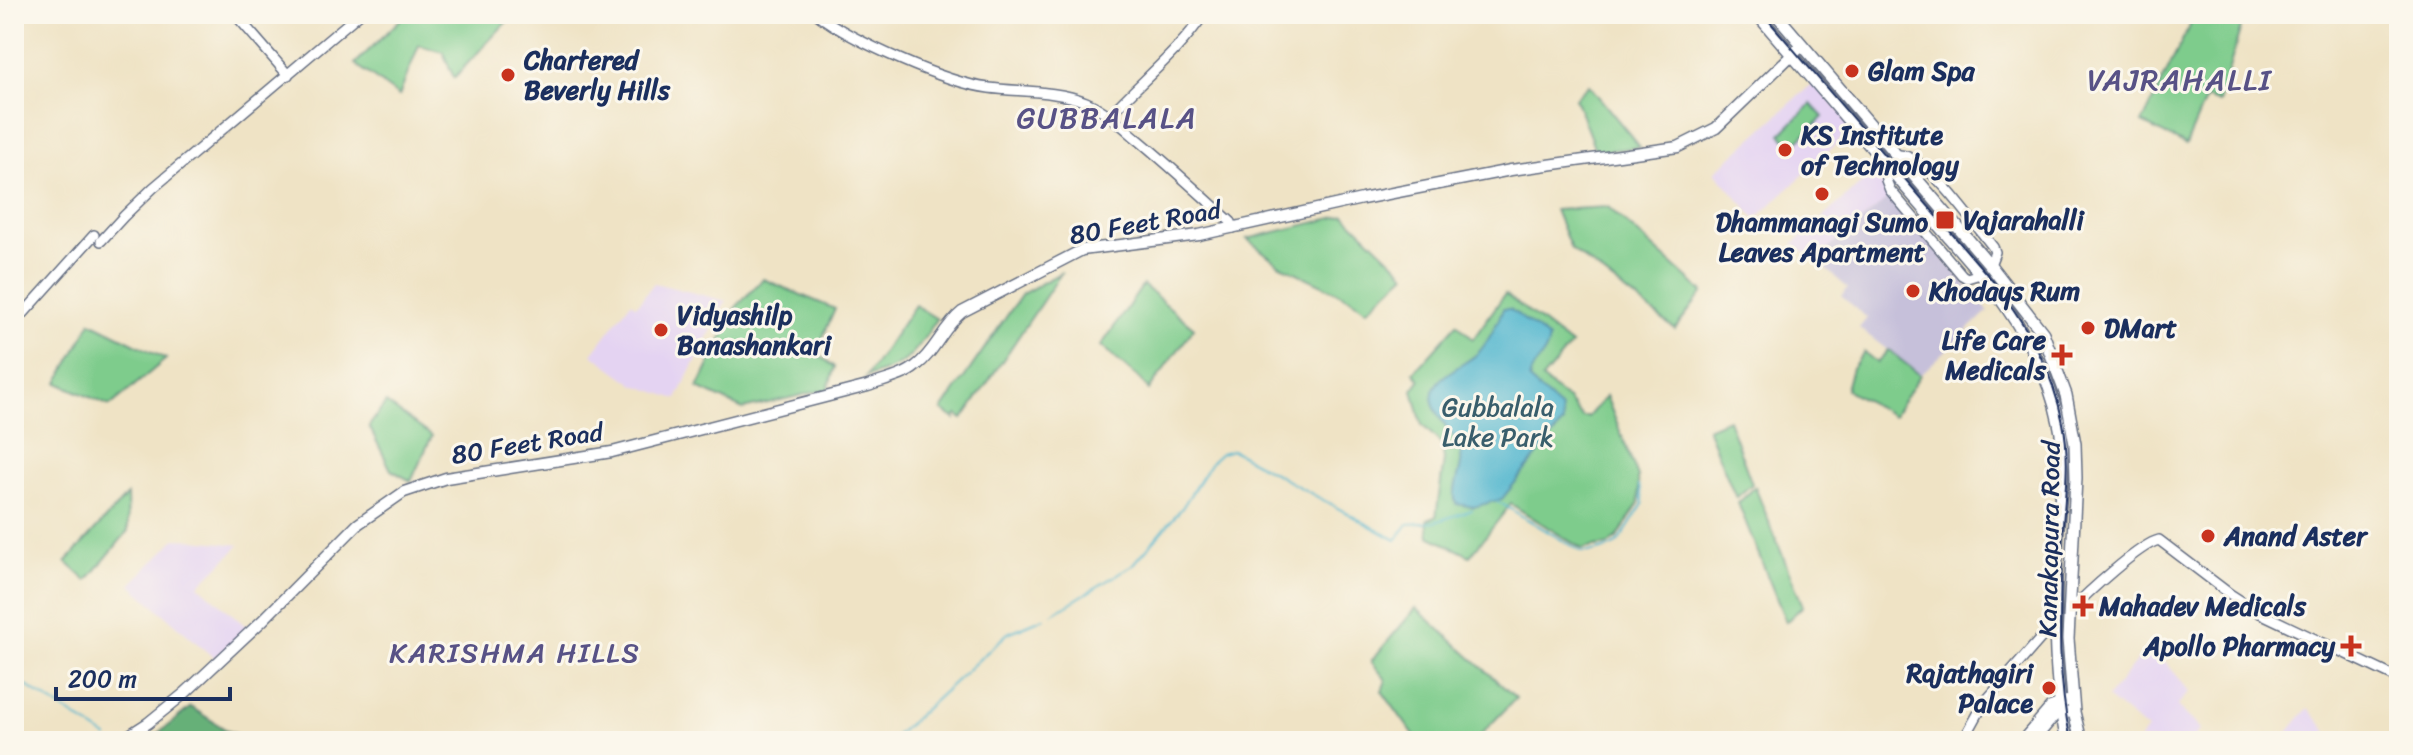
<svg xmlns="http://www.w3.org/2000/svg" width="2413" height="755" viewBox="0 0 2413 755" font-family="Sriracha,sans-serif">
	<style>
		.built { fill: #e4d3f2 }
		.industrial { fill: #c6c0da }
		.green { fill: #7ecc8c; stroke: #4c7e75; stroke-width: 2 }
		.forest { fill: #66b078; stroke: #40706b; stroke-width: 2 }
		.water { fill: #50b5ce; stroke: #367296; stroke-width: 2 }
		.lines { fill: none; stroke-linecap: round; stroke-linejoin: round }
		.stream { stroke: #50b5ce; stroke-width: 2 }
		.tertiary-casing { stroke: #656e82; stroke-width: 12 }
		.secondary-casing { stroke: #656e82; stroke-width: 13 }
		.trunk-casing { stroke: #656e82; stroke-width: 14 }
		.tertiary { stroke: #fff; stroke-width: 9 }
		.secondary { stroke: #fff; stroke-width: 10 }
		.trunk { stroke: #fff; stroke-width: 11 }
		.rail { stroke: #1b2f5e; stroke-width: 2 }
		.poi-dot { fill: #c8321e; stroke: #fbf7ec; stroke-width: 3 }
		.labels { text-anchor: middle; dominant-baseline: central; stroke-width: 6; stroke-linejoin: round; paint-order: stroke }
		.poi-label { font-size: 26px; font-weight: bold; fill: #1b2f5e; stroke: #fbf7ec; text-anchor: start }
		.street-label { font-size: 26px; fill: #1b2f5e; stroke: #fbf7ec }
		.park-label { font-size: 26px; fill: #395e6c; stroke: #fbf7ec }
		.neighbourhood-label { font-size: 28px; letter-spacing: 2px; fill: #585286; stroke: #fbf7ec }
		.quarter-label { font-size: 30px; letter-spacing: 2px; fill: #585286; stroke: #fbf7ec }
	</style>
	<rect width="100%" height="100%" fill="#fbf7ec"/>
	<filter id="ink" filterUnits="userSpaceOnUse"><feTurbulence type="fractalNoise" baseFrequency=".0125" numOctaves="2"/><feDisplacementMap in="SourceGraphic" scale="16" xChannelSelector="R" yChannelSelector="G"/><feConvolveMatrix kernelMatrix="1 2 1 2 8 2 1 2 1" color-interpolation-filters="sRGB"/></filter>
	<filter id="wash" filterUnits="userSpaceOnUse"><feTurbulence type="fractalNoise" baseFrequency=".006" numOctaves="4" result="noise"/><feDisplacementMap in="SourceGraphic" scale="32" xChannelSelector="R" yChannelSelector="G"/><feGaussianBlur stdDeviation="1.8" result="paint"/><feColorMatrix in="noise" values="0 0 0 0 0 0 0 0 0 0 0 0 0 0 0 0 0 1.4 0 .05"/><feComposite in="paint" operator="in"/></filter>
	<g filter="url(#wash)">
		<rect width="100%" height="100%" fill="#efe3c5"/>
		<!-- built -->
		<path class="built" d="M 1814,82 L 1854,127 L 1756,219 L 1715,172 Z
			M 1877,169 L 1882,174 L 1882,184 L 1891,196 L 1815,260 L 1793,244 Z
			M 654,283 L 726,301 L 677,399 L 635,385 L 592,354 L 631,302 L 636,306 Z
			M 176,538 L 240,545 L 199,585 L 248,628 L 214,658 L 131,585 Z
			M 2150,644 L 2190,691 L 2177,706 L 2201,729 L 2191,741 L 2138,741 L 2147,730 L 2107,698 Z
			M 2308,708 L 2335,741 L 2281,741 Z"/>
		<!-- industrial -->
		<path class="industrial" d="M 1891,196 L 1988,311 L 1920,375 L 1859,328 L 1867,318 L 1841,296 L 1848,288 L 1815,260 Z"/>
		<!-- green -->
		<path class="green" d="M 406,14 L 514,14 L 454,78 L 443,52 L 419,45 L 399,96 L 355,64 Z
			M 2195,14 L 2229,14 L 2243,20 L 2219,103 L 2206,98 L 2186,145 L 2142,123 Z
			M 1589,85 L 1640,147 L 1596,152 L 1575,98 Z
			M 1811,104 L 1823,117 L 1793,146 L 1781,134 Z
			M 1608,207 L 1703,292 L 1675,329 L 1571,249 L 1555,210 Z
			M 1345,215 L 1406,274 L 1367,310 L 1350,298 L 1280,265 L 1247,239 Z
			M 1062,272 L 963,419 L 957,415 L 955,419 L 942,410 L 1022,294 Z
			M 763,279 L 835,309 L 816,353 L 835,367 L 828,389 L 743,409 L 698,388 L 737,306 Z
			M 1143,285 L 1194,328 L 1149,390 L 1141,380 L 1101,346 Z
			M 1505,294 L 1571,345 L 1542,379 L 1568,400 L 1582,417 L 1588,417 L 1606,396 L 1638,477 L 1639,503 L 1617,538 L 1607,545 L 1582,549 L 1511,504 L 1470,556 L 1429,536 L 1427,520 L 1436,517 L 1444,460 L 1442,444 L 1422,425 L 1413,390 L 1420,380 L 1414,372 L 1457,324 L 1473,339 Z
			M 915,305 L 937,319 C 912,356 910,365 866,377 Z
			M 91,322 L 166,359 L 110,406 L 58,383 Z
			M 1888,350 L 1920,375 L 1893,416 L 1846,389 L 1852,368 L 1864,352 L 1877,363 Z
			M 386,403 L 432,436 L 411,481 L 391,470 L 369,426 Z
			M 1728,419 L 1752,484 L 1736,498 L 1707,428 Z
			M 1755,487 L 1803,606 L 1786,622 L 1738,503 Z
			M 127,495 L 128,531 L 87,581 L 66,562 Z
			M 1416,608 L 1516,698 L 1475,741 L 1418,741 L 1382,691 L 1386,680 L 1371,661 Z"/>
		<!-- forest -->
		<path class="forest" d="M 191,707 L 228,731 L 252,741 L 149,741 Z"/>
		<!-- water -->
		<path class="water" d="M 1503,309 L 1510,309 L 1549,339 C 1547,359 1531,363 1529,380 L 1561,409 L 1563,423 L 1502,499 L 1474,507 L 1456,504 C 1450,486 1466,468 1460,449 C 1455,433 1439,422 1434,406 C 1424,377 1463,368 1478,353 C 1489,341 1497,324 1503,309 Z"/>
		<g class="lines">
			<!-- stream -->
			<path class="stream" d="M 1497,501 L 1582,552 L 1594,552 L 1614,546 L 1620,540 L 1643,504 L 1639,486
				M 1052,614 L 1133,565 L 1182,508 L 1211,462 L 1221,453 L 1232,450 L 1396,540 L 1408,524 L 1435,522 L 1472,510
				M 14,678 L 107,737
				M 890,741 L 1008,633 L 1044,618"/>
		</g>
	</g>
	<g filter="url(#ink)">
		<g class="lines">
			<defs>
				<path id="tertiary" d="M 235,14 L 288,75
					M 817,14 C 852,41 946,83 989,88 C 1020,92 1056,90 1086,102 C 1105,110 1120,124 1135,137 C 1168,164 1199,193 1231,222 L 1233,228
					M 1110,115 C 1142,80 1177,54 1204,14
					M 1898,155 C 1925,152 1975,225 1993,247 L 1995,252 L 1990,265
					M 1886,163 L 1886,180 L 1890,190 L 1962,275 L 1967,278 L 1980,274
					M 101,241 L 124,216 L 153,188 L 359,14
					M 14,324 L 94,235
					M 2070,611 C 2085,595 2140,544 2159,540 L 2230,594 L 2258,612 L 2399,679
					M 1963,741 L 1984,703 L 2055,622"/>
				<path id="secondary" d="M 120,741 L 148,723 L 185,693 L 262,621 L 358,524 L 404,492 L 446,478 L 612,452 L 868,386 C 884,380 903,377 916,366 C 935,352 943,327 962,312 L 1082,250 L 1199,235 L 1362,199 L 1511,170 L 1678,147 L 1716,128 L 1802,45
					M 2022,741 L 2051,707 L 2067,701
					M 2033,741 L 2056,714 L 2074,712"/>
				<path id="trunk" d="M 1757,14 L 1995,291 C 2024,331 2049,373 2059,423 C 2067,457 2060,492 2058,527 C 2055,599 2051,670 2067,741
					M 1776,14 L 1990,265 L 2043,333 L 2066,395 L 2075,444 L 2076,478 L 2068,639 L 2074,712 L 2081,741"/>
			</defs>
			<!-- tertiary casing -->
			<use href="#tertiary" class="tertiary-casing"/>
			<!-- secondary casing -->
			<use href="#secondary" class="secondary-casing"/>
			<!-- trunk casing -->
			<use href="#trunk" class="trunk-casing"/>
			<!-- tertiary -->
			<use href="#tertiary" class="tertiary"/>
			<!-- secondary -->
			<use href="#secondary" class="secondary"/>
			<!-- trunk -->
			<use href="#trunk" class="trunk"/>
			<!-- rail -->
			<path class="rail" d="M 1763,14 L 1997,286 C 2029,330 2052,369 2063,423 C 2071,461 2064,501 2062,539 C 2060,607 2056,674 2071,741"/>
		</g>
	</g>
	<!-- markers -->
	<g class="poi-dot">
		<circle cx="1852" cy="71" r="8"/>
		<circle cx="508" cy="75" r="8"/>
		<circle cx="1785" cy="150" r="8"/>
		<circle cx="1822" cy="194" r="8"/>
		<rect x="1935" y="210" width="20" height="20" rx="4"/>
		<circle cx="1913" cy="291" r="8"/>
		<circle cx="2088" cy="328" r="8"/>
		<circle cx="661" cy="330" r="8"/>
		<path d="M2058 343h8v8h8v8h-8v8h-8v-8h-8v-8h8z"/>
		<circle cx="2208" cy="536" r="8"/>
		<path d="M2079 594h8v8h8v8h-8v8h-8v-8h-8v-8h8z"/>
		<path d="M2347 634h8v8h8v8h-8v8h-8v-8h-8v-8h8z"/>
		<circle cx="2049" cy="688" r="8"/>
	</g>
	<g class="labels">
		<!-- poi labels -->
		<g class="poi-label">
			<text x="524" y="60">Chartered<tspan x="524" dy="30">Beverly Hills</tspan></text>
			<text x="1868" y="71">Glam Spa</text>
			<text x="1801" y="135">KS Institute<tspan x="1801" dy="30">of Technology</tspan></text>
			<text x="1963" y="220">Vajarahalli</text>
			<text x="1822" y="222" text-anchor="middle">Dhammanagi Sumo<tspan x="1822" dy="30">Leaves Apartment</tspan></text>
			<text x="1929" y="291">Khodays Rum</text>
			<text x="677" y="315">Vidyashilp<tspan x="677" dy="30">Banashankari</tspan></text>
			<text x="2104" y="328">DMart</text>
			<text x="2046" y="340" text-anchor="end">Life Care<tspan x="2046" dy="30">Medicals</tspan></text>
			<text x="2224" y="536">Anand Aster</text>
			<text x="2099" y="606">Mahadev Medicals</text>
			<text x="2335" y="646" text-anchor="end">Apollo Pharmacy</text>
			<text x="2033" y="673" text-anchor="end">Rajathagiri<tspan x="2033" dy="30">Palace</tspan></text>
		</g>
		<!-- street labels -->
		<g class="street-label">
			<text transform="translate(1145 222) rotate(-10)">80 Feet Road</text>
			<text transform="translate(527 443) rotate(-9)">80 Feet Road</text>
			<text transform="translate(2049 539) rotate(-89)">Kanakapura Road</text>
		</g>
		<!-- park labels -->
		<g class="park-label">
			<text x="1498" y="407">Gubbalala<tspan x="1498" dy="30">Lake Park</tspan></text>
		</g>
		<!-- neighbourhood labels -->
		<g class="neighbourhood-label">
			<text x="515" y="652">KARISHMA HILLS</text>
		</g>
		<!-- quarter labels -->
		<g class="quarter-label">
			<text x="2180" y="80">VAJRAHALLI</text>
			<text x="1107" y="118">GUBBALALA</text>
		</g>
	</g>
	<!-- margin -->
	<rect width="2413" height="755" fill="none" stroke="#fbf7ec" stroke-width="48"/>
	<!-- scale -->
	<path d="M56 687v12h174v-12" fill="none" stroke="#1b2f5e" stroke-width="4"/>
	<text x="68" y="687" font-size="24" fill="#1b2f5e" stroke="#fbf7ec" stroke-width="6" paint-order="stroke">200 m</text>
</svg>
